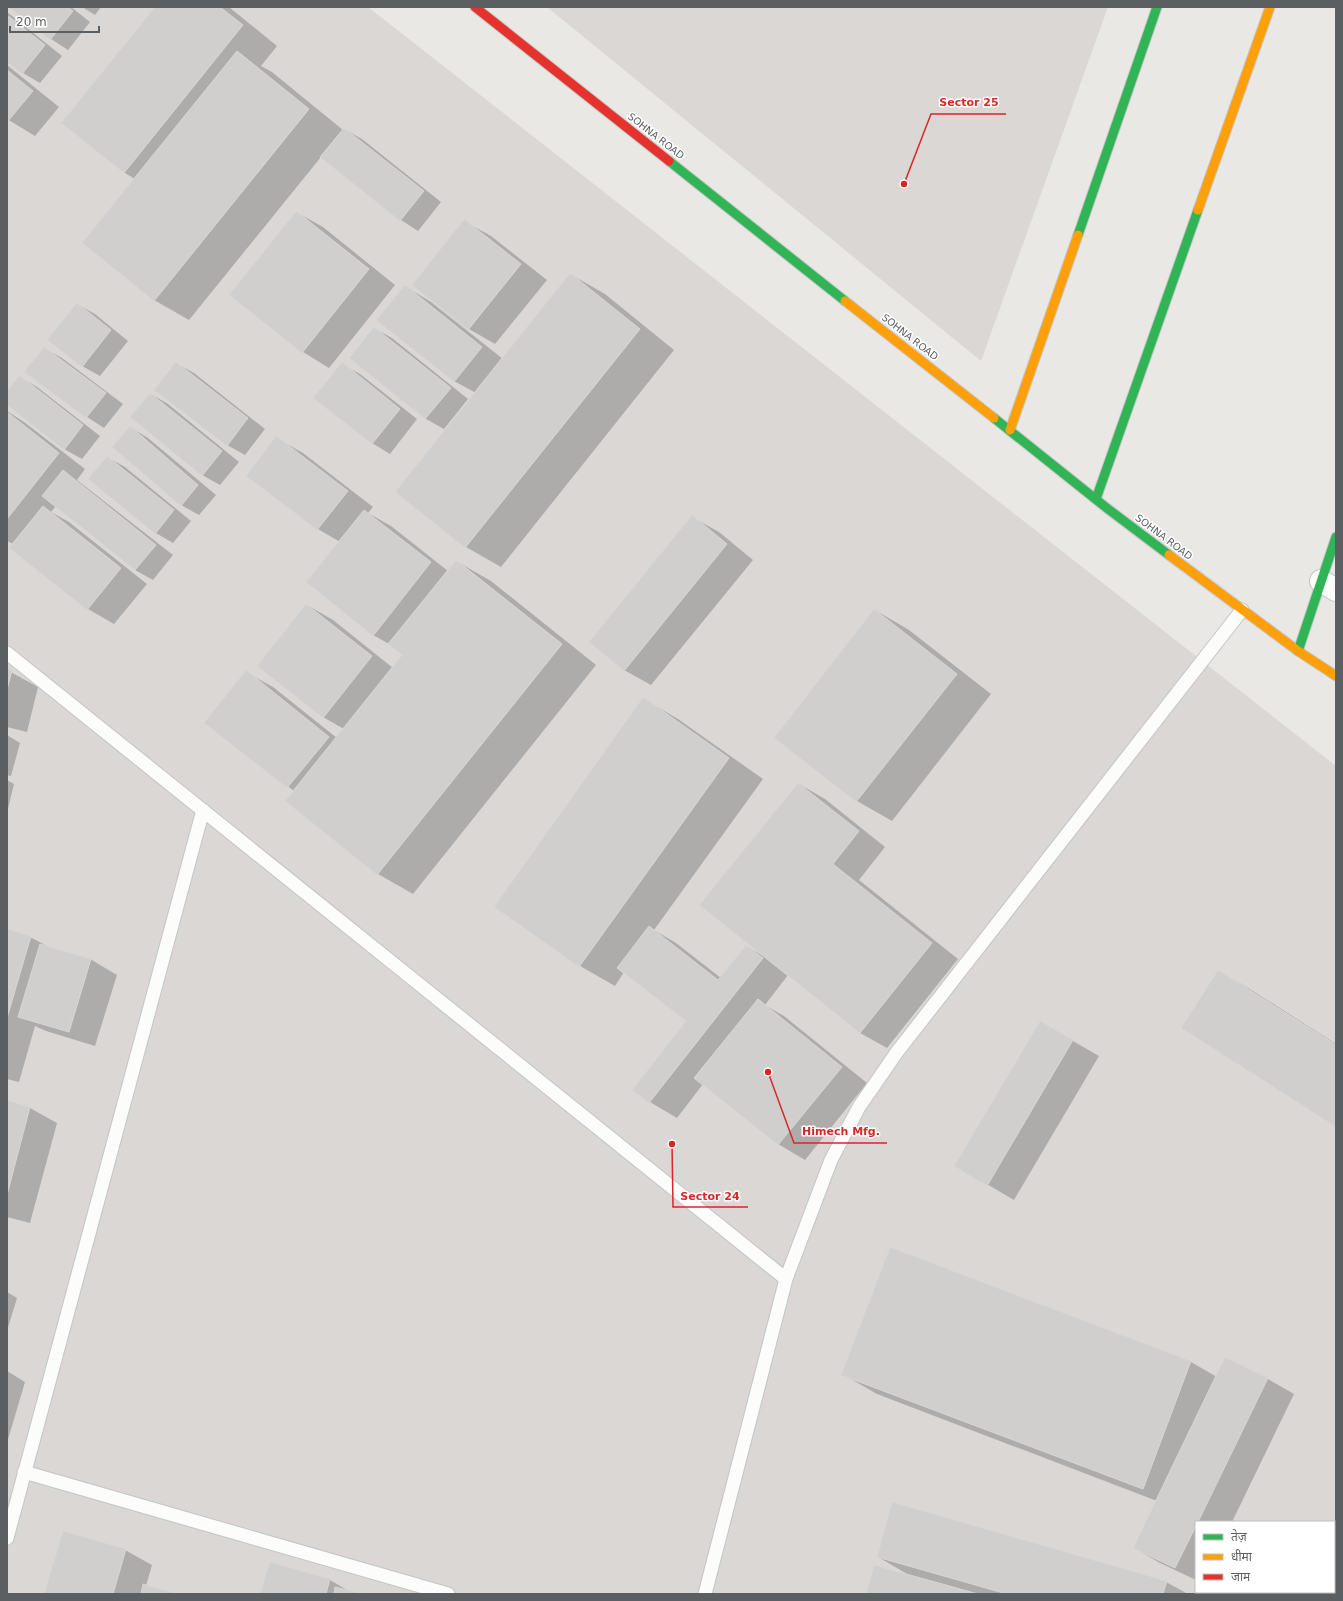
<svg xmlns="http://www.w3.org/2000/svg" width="1343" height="1601" viewBox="0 0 1343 1601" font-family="'DejaVu Sans','Noto Sans Devanagari',sans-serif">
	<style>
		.industrial { fill: #dad7d5; fill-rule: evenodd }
		.shadow { fill: #0003 }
		.building { fill: #d1cfce; stroke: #d9d7d4 }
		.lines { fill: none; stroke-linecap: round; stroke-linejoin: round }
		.lane-casing { stroke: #c4c5c5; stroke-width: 15 }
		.street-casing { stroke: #c4c5c5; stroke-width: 24 }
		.fast-casing { stroke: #c4c5c4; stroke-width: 11 }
		.slow-casing { stroke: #c4c5c4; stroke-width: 11 }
		.jam-casing { stroke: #c4c5c4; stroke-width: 11 }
		.lane { stroke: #fcfcfb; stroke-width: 13 }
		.street { stroke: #fcfcfb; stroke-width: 22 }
		.fast { stroke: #30b455; stroke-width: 9 }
		.slow { stroke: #ff9f0a; stroke-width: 9 }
		.jam { stroke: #e5322d; stroke-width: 9 }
		.labels { text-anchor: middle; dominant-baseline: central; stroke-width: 3; stroke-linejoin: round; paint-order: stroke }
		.street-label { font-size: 10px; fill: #5b5f62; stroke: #fff }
		.leader { fill: none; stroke: #d62828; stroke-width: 1.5 }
		.callout-dot { fill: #d62828; stroke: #fff; stroke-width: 1.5 }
		.callout-label { font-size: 11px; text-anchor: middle; font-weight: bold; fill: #d62828; stroke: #fff; stroke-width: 3; stroke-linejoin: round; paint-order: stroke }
	</style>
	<rect width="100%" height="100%" fill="#eae8e5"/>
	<!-- industrial -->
	<path class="industrial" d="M 7,7 L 368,7 L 1336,766 L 1336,1594 L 7,1594 ZM 1196,1522 L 1334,1522 L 1334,1592 L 1196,1592 Z
		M 547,7 L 1108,7 L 981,361 Z"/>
	<!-- shadow -->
	<path class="shadow" d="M 10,7 L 71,7 L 90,22 L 68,50 L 51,39 Z
		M 82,7 L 101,7 L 95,15 Z
		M 156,7 L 229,7 L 277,46 L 261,66 L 272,72 L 343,130 L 344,129 L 362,139 L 441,202 L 418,231 L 401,220 L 321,157 L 189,320 L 154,300 L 135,179 L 125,173 L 63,123 Z
		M 7,12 L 62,56 L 40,83 L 23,73 L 7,61 Z
		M 7,65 L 59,107 L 35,136 L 7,119 Z
		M 296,212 L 323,227 L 395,285 L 329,368 L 303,352 L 230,295 Z
		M 464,221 L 491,236 L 547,280 L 495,344 L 469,329 Z
		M 570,274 L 605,294 L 674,350 L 501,567 L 466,547 L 397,492 L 476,393 L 454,381 L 405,286 L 431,302 L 503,359 Z
		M 77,304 L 95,314 L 128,341 L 100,376 L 82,366 Z
		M 374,328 L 392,338 L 468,399 L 444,429 L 426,419 L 350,358 Z
		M 44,348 L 62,358 L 123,404 L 104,428 L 87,417 L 26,372 Z
		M 176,363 L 194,373 L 265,429 L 245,455 L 227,445 Z
		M 342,364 L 360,374 L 417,419 L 390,454 L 372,443 Z
		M 20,377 L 37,387 L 100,436 L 82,459 L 64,449 L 7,404 L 7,393 Z
		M 151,394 L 168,404 L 239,462 L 220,485 L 202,475 Z
		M 7,411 L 24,422 L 85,469 L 77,480 L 173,555 L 153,580 L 135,570 L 56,506 L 51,512 L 69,522 L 147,584 L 114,624 L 88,609 L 13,544 L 7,541 Z
		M 130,427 L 148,438 L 216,495 L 199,515 L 181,505 Z
		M 276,438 L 303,453 L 373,507 L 368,513 L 391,526 L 448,571 L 456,561 L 491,581 L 596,665 L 413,894 L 378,874 L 286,801 L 294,791 L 206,722 L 246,672 L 273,687 L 337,738 L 344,729 L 323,717 L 307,605 L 333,620 L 393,668 L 403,655 L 391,645 L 373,635 L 340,542 L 318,529 L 247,476 Z
		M 107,457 L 125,467 L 191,521 L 173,543 L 156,533 Z
		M 692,517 L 719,532 L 753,560 L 651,685 L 624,670 Z
		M 875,610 L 909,630 L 991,694 L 892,821 L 857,801 L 775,737 Z
		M 7,670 L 38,687 L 27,732 L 7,727 Z
		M 644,699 L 678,719 L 763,779 L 654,930 L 676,943 L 721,978 L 746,946 L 762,955 L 799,784 L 825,799 L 885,847 L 859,880 L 958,959 L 887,1048 L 860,1033 L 788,975 L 765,1005 L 784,1016 L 867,1083 L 805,1160 L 778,1144 L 703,1084 L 677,1118 L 650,1102 L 634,1090 L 687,1021 L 624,972 L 615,986 L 580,966 L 496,906 Z
		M 7,735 L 20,743 L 11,776 L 7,775 Z
		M 7,780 L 14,784 L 7,813 Z
		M 7,930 L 30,937 L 49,947 L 90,959 L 117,975 L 95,1046 L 46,1031 L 35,1026 L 19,1082 L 7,1079 Z
		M 1219,971 L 1253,991 L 1336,1044 L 1336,1126 Z
		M 1040,1022 L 1099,1056 L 1014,1200 L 956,1166 Z
		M 7,1102 L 30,1108 L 57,1123 L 30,1223 L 7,1217 Z
		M 7,1292 L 17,1298 L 7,1331 Z
		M 1226,1358 L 1268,1379 L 1294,1394 L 1232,1522 L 1196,1522 L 1196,1580 L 1160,1563 L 1134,1548 L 1157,1501 L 877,1394 L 842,1374 L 1191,1362 L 1217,1377 Z
		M 7,1371 L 25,1382 L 7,1443 Z
		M 125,1550 L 152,1565 L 146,1586 L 173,1594 L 45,1594 Z
		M 878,1557 L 1166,1582 L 1188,1594 L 867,1594 L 909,1575 Z
		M 270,1563 L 330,1580 L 347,1590 L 359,1594 L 261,1594 Z"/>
	<!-- building -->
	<path class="building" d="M 9,7 L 68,7 L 73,11 L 50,40 Z
		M 155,7 L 220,7 L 243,25 L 124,173 L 61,123 Z
		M 7,15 L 45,45 L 22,74 L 7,62 Z
		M 237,51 L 309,109 L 154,301 L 82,243 Z
		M 7,70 L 33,91 L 8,121 L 7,121 Z
		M 344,128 L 424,191 L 400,221 L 320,157 Z
		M 296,211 L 369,269 L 302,353 L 229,295 Z
		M 464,219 L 521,264 L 468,330 L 412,285 Z
		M 570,273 L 640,329 L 465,548 L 395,492 Z
		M 405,285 L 482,347 L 454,382 L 376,320 Z
		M 77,303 L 111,330 L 82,367 L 47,340 Z
		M 374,327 L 451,388 L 425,419 L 349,358 Z
		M 44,347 L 106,393 L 86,418 L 24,372 Z
		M 176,362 L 248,418 L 227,446 L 154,390 Z
		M 342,362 L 400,409 L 372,444 L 313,398 Z
		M 19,375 L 83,425 L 64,450 L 7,405 L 7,391 Z
		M 150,393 L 222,451 L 202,476 L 130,417 Z
		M 7,412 L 59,453 L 7,519 Z
		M 130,426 L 198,485 L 181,506 L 112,447 Z
		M 276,436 L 348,491 L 317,530 L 246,476 Z
		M 107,456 L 174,510 L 155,534 L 88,479 Z
		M 63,470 L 156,545 L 135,570 L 42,496 Z
		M 43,506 L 121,568 L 87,610 L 9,548 Z
		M 364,510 L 431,562 L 373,636 L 306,582 Z
		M 692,515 L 727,544 L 624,671 L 589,642 Z
		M 456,560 L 562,644 L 377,875 L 285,801 L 402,655 L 388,644 Z
		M 306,604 L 372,656 L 323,718 L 257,666 Z
		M 874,609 L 957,674 L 856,802 L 774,738 Z
		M 7,669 L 12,670 L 7,690 Z
		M 246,670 L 329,737 L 287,788 L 204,723 Z
		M 643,697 L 729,758 L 579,967 L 494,907 Z
		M 798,783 L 859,831 L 833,864 L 932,943 L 860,1033 L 699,905 Z
		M 649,926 L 718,980 L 746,945 L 763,958 L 649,1103 L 632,1090 L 686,1021 L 617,968 Z
		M 7,929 L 31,936 L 7,1018 Z
		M 40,944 L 91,959 L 69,1032 L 18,1017 Z
		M 1218,970 L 1336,1045 L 1336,1127 L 1181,1028 Z
		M 758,999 L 842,1067 L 778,1145 L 694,1078 Z
		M 1040,1021 L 1073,1040 L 987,1186 L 954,1166 Z
		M 7,1100 L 30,1107 L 7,1195 Z
		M 890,1247 L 1191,1361 L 1143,1489 L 841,1375 Z
		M 1225,1357 L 1268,1378 L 1198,1522 L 1196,1522 L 1196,1526 L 1175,1568 L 1133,1548 Z
		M 892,1502 L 1167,1581 L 1163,1594 L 1007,1594 L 877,1557 Z
		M 63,1531 L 126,1549 L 113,1594 L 44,1594 Z
		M 270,1562 L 330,1579 L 326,1594 L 260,1594 Z
		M 874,1565 L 978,1594 L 866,1594 Z
		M 143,1584 L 177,1594 L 141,1594 Z
		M 1334,1584 L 1336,1584 L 1336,1594 L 1300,1594 L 1300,1592 L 1334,1592 Z
		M 335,1587 L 363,1594 L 334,1594 Z"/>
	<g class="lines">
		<defs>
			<path id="lane" d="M 7,653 L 786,1279
				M 24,1472 L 448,1594
				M 7,1538 L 203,810
				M 705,1594 L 786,1279 L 831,1160 L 859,1107 L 897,1052 L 1242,610"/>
			<path id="street" d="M 1321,581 L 1336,590"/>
			<path id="fast" d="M 669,161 L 845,301
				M 1078,235 L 1157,7
				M 994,418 L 1108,509 L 1169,555
				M 1096,499 L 1198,210
				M 1298,651 L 1336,537"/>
			<path id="slow" d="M 1198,210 L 1270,7
				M 845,301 L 994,418
				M 1010,430 L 1078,235
				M 1169,555 L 1298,651 L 1336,676"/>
			<path id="jam" d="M 475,7 L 669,161"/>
		</defs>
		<!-- lane casing -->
		<use href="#lane" class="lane-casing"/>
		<!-- street casing -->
		<use href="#street" class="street-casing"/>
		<!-- fast casing -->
		<use href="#fast" class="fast-casing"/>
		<!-- slow casing -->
		<use href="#slow" class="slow-casing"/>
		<!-- jam casing -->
		<use href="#jam" class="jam-casing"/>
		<!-- lane -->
		<use href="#lane" class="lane"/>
		<!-- street -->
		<use href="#street" class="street"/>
		<!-- fast -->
		<use href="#fast" class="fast"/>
		<!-- slow -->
		<use href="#slow" class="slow"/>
		<!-- jam -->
		<use href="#jam" class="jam"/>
	</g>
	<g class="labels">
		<!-- street labels -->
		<g class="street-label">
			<text transform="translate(656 136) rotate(38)">SOHNA ROAD</text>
			<text transform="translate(910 337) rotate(38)">SOHNA ROAD</text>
			<text transform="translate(1164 537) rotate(37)">SOHNA ROAD</text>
		</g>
	</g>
	<!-- callouts -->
	<path class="leader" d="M904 184L931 114H1006M768 1072L794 1143H887M672 1144L673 1207H748"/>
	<g class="callout-dot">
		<circle cx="904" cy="184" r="4"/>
		<circle cx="768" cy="1072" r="4"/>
		<circle cx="672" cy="1144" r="4"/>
	</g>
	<g class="callout-label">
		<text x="969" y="106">Sector 25</text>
		<text x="841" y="1135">Himech Mfg.</text>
		<text x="710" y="1200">Sector 24</text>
	</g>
	<!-- border -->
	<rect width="1343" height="1601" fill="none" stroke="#5b5f62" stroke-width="16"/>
	<!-- legend -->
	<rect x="1195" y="1521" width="140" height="72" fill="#ffffff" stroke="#bdbfc0"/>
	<rect x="1203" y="1534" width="20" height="6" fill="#30b455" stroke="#bdbfc0"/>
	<text x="1231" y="1541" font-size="12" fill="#5b5f62">तेज़</text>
	<rect x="1203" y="1554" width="20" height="6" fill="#ff9f0a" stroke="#bdbfc0"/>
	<text x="1231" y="1561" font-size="12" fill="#5b5f62">धीमा</text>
	<rect x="1203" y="1574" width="20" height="6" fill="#e5322d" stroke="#bdbfc0"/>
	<text x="1231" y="1581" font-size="12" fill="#5b5f62">जाम</text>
	<!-- scale -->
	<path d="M10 26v6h89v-6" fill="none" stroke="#5b5f62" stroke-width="2"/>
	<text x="16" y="26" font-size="12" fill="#5b5f62" stroke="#ffffff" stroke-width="3" paint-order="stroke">20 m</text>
</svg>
